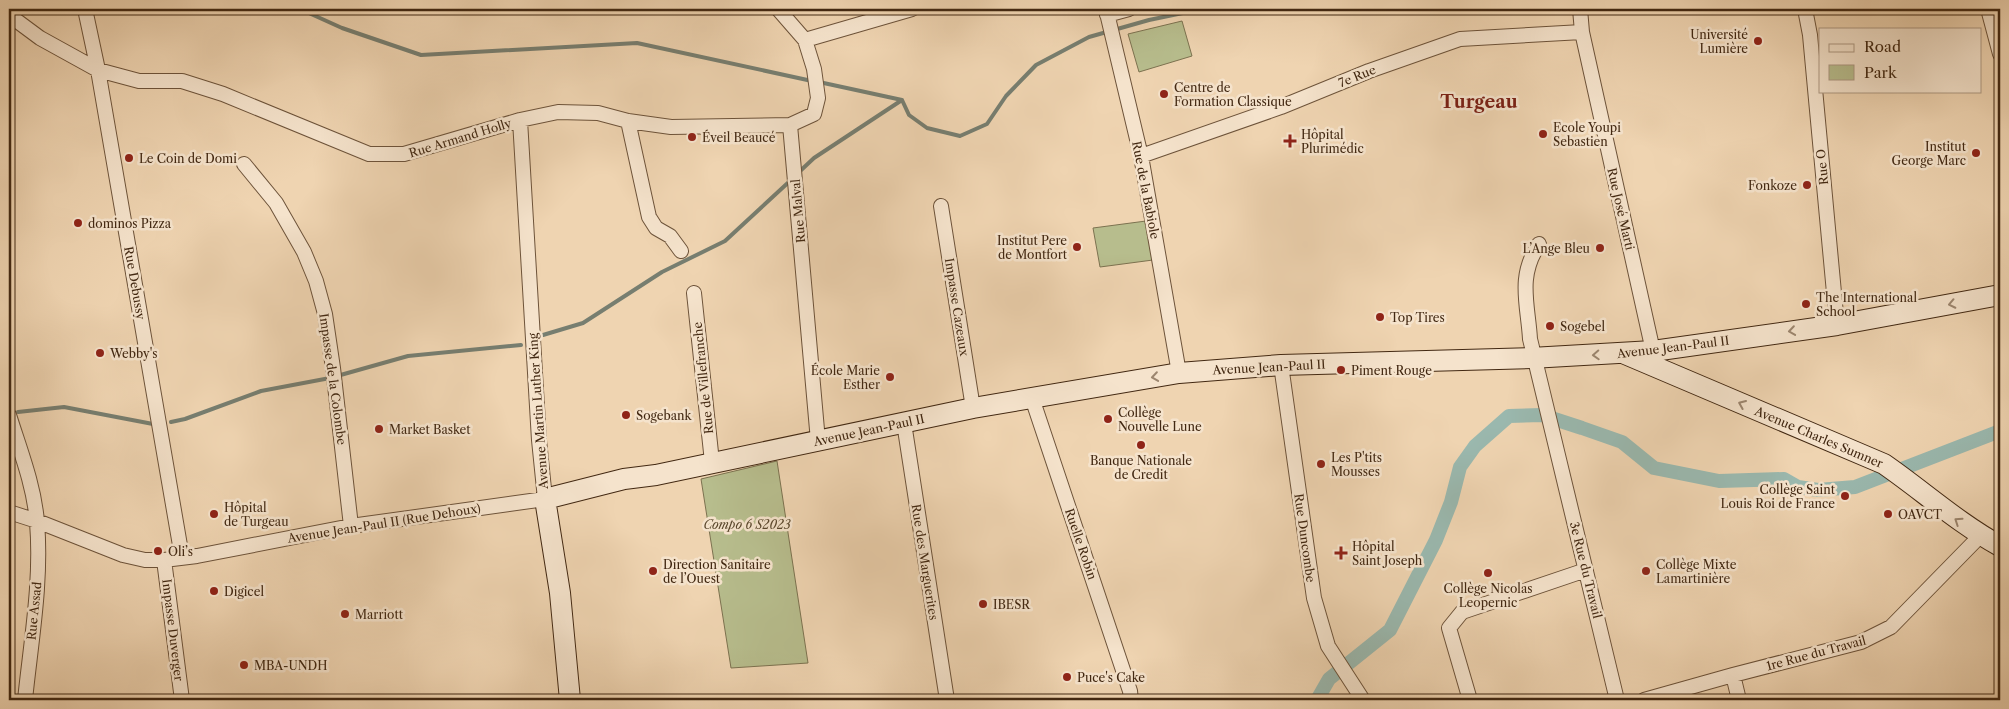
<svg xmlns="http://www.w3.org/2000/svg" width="2009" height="709" viewBox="0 0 2009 709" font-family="'Libre Caslon Text',serif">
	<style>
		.green { fill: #b7bd8d; stroke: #7c7250 }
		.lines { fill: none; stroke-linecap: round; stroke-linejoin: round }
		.stream { stroke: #777e70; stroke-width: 4 }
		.canal { stroke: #9ab8ae; stroke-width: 14 }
		.street-casing { stroke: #6d533a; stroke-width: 16 }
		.secondary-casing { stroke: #422812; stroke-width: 22 }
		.street { stroke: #f5e3cc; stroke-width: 14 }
		.secondary { stroke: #f5e3cc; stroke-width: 20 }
		.oneway { stroke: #9c866f }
		.poi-dot { fill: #8f2418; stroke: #f5e3cc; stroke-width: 2 }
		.labels { text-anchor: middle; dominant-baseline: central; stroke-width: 5; stroke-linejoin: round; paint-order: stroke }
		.poi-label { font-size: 12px; fill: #422812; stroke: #f5e3cc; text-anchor: start }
		.street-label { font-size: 12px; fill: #422812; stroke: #f5e3cc }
		.park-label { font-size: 12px; font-style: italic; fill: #59462b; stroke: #f5e3cc }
		.district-label { font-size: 18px; font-weight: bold; fill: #7a1f14; stroke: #f5e3cc }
	</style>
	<rect width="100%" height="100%" fill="#efd4b1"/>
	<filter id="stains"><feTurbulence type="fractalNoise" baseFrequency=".004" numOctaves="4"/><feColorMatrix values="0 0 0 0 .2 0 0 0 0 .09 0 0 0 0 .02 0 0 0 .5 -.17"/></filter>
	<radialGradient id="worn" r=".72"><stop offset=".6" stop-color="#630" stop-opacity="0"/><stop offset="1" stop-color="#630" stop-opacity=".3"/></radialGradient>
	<!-- green -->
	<path class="green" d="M 1182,21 L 1192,56 L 1139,72 L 1128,34 Z
		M 1146,221 L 1153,260 L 1100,267 L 1093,228 Z
		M 777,461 L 808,663 L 731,668 L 701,479 Z"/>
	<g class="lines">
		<!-- stream -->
		<path class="stream" d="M 300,9 L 342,28 L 421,55 L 637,43 L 812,81
			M 819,82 L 902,100
			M 902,100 L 909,115 L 927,128 L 960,136 L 987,124 L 1006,96 L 1036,65 L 1089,37 L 1149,20 L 1202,9
			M 798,173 L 814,158 L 902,100
			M 543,335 L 583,323 L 662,272 L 725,241 L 791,180
			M 337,376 L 408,356 L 521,345
			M 18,412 L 64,407 L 153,424
			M 171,422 L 185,419 L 261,391 L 330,378"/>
		<!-- canal -->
		<path class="canal" d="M 1317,700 L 1329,679 L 1390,630 L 1436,540 L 1451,502 L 1460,467 L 1475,446 L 1509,416 L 1542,415 L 1582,428 L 1622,442 L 1654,468 L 1719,481 L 1784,479 L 1798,487 L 1818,490 L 1855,487 L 2000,431"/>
		<defs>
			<path id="street" d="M 85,9 L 98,70 L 182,557
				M 778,9 L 805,40 L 814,69 L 818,98 L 814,114 L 790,125 L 818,441
				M 1106,9 L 1141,156 L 1179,373
				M 1580,9 L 1582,32 L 1653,351
				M 1805,9 L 1810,35 L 1837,325
				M 1988,9 L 2000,54
				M 9,15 L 40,38 L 98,70 L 139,81 L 182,81 L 223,94 L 369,154 L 404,154 L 520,120 L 558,112 L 598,113 L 628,121 L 671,127 L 790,125
				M 1107,15 L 1129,9
				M 805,40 L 912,9
				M 628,121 L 649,217 L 656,228 L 670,236 L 681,251
				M 1141,156 L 1281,107 L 1369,71 L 1460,39 L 1582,32
				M 244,164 L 276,203 L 304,252 L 316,281 L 325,314 L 333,368 L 351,526
				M 941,206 L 973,408
				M 1539,244 C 1517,277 1528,304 1530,339 L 1617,700
				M 694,293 L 712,462
				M 1281,365 L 1314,598 L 1328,646 L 1363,700
				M 1032,398 L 1130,691 L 1131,700
				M 9,415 C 20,450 34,485 37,522 C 42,581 31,641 25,700
				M 904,423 L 947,700
				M 9,512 L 37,521 L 123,555 L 145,560 L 164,560 L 197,556 L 351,526 L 545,499 L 539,440 L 520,120
				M 164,560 L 182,700
				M 1733,675 L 1739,700
				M 1470,700 L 1449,628 L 1462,612 L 1586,570
				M 1644,700 L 1733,675 L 1861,642 L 1891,627 L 1981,535"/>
			<path id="secondary" d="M 1625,354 L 1884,464 C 1923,491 1958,523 2000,546
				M 570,700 L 560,593 L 545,499 L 624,479 L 656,475 L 973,408 L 1179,373 L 1281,365 L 1531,358 L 1653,351 L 1837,325 L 2000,295"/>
		</defs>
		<!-- street casing -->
		<use href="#street" class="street-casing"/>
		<!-- secondary casing -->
		<use href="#secondary" class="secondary-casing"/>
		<!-- street -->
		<use href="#street" class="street"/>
		<!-- secondary -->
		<use href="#secondary" class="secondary"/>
	</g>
	<!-- one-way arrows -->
	<defs><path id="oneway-chevron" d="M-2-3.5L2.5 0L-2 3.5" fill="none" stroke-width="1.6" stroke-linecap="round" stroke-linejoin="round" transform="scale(1.25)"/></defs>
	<g class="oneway">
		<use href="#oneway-chevron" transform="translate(1952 304) rotate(168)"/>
		<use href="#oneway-chevron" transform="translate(1792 331) rotate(172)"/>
		<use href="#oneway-chevron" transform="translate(1596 355) rotate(177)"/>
		<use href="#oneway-chevron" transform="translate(1155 377) rotate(172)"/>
		<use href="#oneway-chevron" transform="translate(1742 404) rotate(-157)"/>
		<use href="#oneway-chevron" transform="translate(1958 521) rotate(-146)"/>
	</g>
	<!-- markers -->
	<g class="poi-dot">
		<circle cx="1758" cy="41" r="5"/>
		<circle cx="1164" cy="94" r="5"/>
		<circle cx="1543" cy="134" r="5"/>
		<circle cx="692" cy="137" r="5"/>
		<path d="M1287.5 133.5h5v5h5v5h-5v5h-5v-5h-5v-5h5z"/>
		<circle cx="1976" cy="153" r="5"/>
		<circle cx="129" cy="158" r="5"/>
		<circle cx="1807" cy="185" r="5"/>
		<circle cx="78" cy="223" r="5"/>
		<circle cx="1077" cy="247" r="5"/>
		<circle cx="1600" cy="248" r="5"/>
		<circle cx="1806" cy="304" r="5"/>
		<circle cx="1380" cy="317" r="5"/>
		<circle cx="1550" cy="326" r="5"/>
		<circle cx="100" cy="353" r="5"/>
		<circle cx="1341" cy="370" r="5"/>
		<circle cx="890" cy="377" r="5"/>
		<circle cx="626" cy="415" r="5"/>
		<circle cx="1108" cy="419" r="5"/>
		<circle cx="379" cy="429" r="5"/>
		<circle cx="1141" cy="445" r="5"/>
		<circle cx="1321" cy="464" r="5"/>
		<circle cx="1845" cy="496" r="5"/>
		<circle cx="214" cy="514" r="5"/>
		<circle cx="1888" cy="514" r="5"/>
		<circle cx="158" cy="551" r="5"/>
		<path d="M1338.5 545.5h5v5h5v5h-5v5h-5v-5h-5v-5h5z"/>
		<circle cx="653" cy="571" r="5"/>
		<circle cx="1646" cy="571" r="5"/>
		<circle cx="1488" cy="573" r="5"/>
		<circle cx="214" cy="591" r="5"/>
		<circle cx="983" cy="604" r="5"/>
		<circle cx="345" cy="614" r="5"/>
		<circle cx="244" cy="665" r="5"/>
		<circle cx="1067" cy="677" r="5"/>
	</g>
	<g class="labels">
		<!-- poi labels -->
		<g class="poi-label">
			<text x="1748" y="34" text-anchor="end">Université<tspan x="1748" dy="14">Lumière</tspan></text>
			<text x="1174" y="87">Centre de<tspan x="1174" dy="14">Formation Classique</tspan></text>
			<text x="1553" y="127">Ecole Youpi<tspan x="1553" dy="14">Sebastien</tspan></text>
			<text x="1301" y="134">Hôpital<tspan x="1301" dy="14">Plurimédic</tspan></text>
			<text x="702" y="137">Éveil Beaucé</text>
			<text x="1966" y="146" text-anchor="end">Institut<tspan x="1966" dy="14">George Marc</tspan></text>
			<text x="139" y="158">Le Coin de Domi</text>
			<text x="1797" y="185" text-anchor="end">Fonkoze</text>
			<text x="88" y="223">dominos Pizza</text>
			<text x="1067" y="240" text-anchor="end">Institut Pere<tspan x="1067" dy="14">de Montfort</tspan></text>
			<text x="1590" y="248" text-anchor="end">L’Ange Bleu</text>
			<text x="1816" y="297">The International<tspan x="1816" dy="14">School</tspan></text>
			<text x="1390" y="317">Top Tires</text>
			<text x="1560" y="326">Sogebel</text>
			<text x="110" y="353">Webby's</text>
			<text x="880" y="370" text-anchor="end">École Marie<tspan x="880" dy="14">Esther</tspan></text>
			<text x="1351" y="370">Piment Rouge</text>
			<text x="1118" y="412">Collège<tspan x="1118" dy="14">Nouvelle Lune</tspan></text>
			<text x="636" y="415">Sogebank</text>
			<text x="389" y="429">Market Basket</text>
			<text x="1331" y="457">Les P'tits<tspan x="1331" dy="14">Mousses</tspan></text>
			<text x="1141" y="460" text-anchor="middle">Banque Nationale<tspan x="1141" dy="14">de Credit</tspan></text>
			<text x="1835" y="489" text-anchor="end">Collège Saint<tspan x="1835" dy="14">Louis Roi de France</tspan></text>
			<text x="224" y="507">Hôpital<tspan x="224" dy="14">de Turgeau</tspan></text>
			<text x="1898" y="514">OAVCT</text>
			<text x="1352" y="546">Hôpital<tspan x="1352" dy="14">Saint Joseph</tspan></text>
			<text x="168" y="551">Oli’s</text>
			<text x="663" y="564">Direction Sanitaire<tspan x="663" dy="14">de l’Ouest</tspan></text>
			<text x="1656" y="564">Collège Mixte<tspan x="1656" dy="14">Lamartinière</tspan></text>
			<text x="1488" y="588" text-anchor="middle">Collège Nicolas<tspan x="1488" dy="14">Leopernic</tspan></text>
			<text x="224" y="591">Digicel</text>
			<text x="993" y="604">IBESR</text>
			<text x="355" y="614">Marriott</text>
			<text x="254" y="665">MBA-UNDH</text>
			<text x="1077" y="677">Puce's Cake</text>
		</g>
		<!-- street labels -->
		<g class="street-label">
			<text transform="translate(1357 76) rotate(-22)">7e Rue</text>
			<text transform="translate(460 138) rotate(-17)">Rue Armand Holly</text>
			<text transform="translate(1822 167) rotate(-96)">Rue O</text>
			<text transform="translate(1146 190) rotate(79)">Rue de la Babiole</text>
			<text transform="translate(1621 209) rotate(77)">Rue José Marti</text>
			<text transform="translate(798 211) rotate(-95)">Rue Malval</text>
			<text transform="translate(135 283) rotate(80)">Rue Debussy</text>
			<text transform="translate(957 307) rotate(81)">Impasse Cazeaux</text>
			<text transform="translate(1673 347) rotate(-7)">Avenue Jean-Paul II</text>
			<text transform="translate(1269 367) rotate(-3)">Avenue Jean-Paul II</text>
			<text transform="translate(703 378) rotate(-96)">Rue de Villefranche</text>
			<text transform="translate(333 379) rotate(82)">Impasse de la Colombe</text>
			<text transform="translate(538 411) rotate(-94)">Avenue Martin Luther King</text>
			<text transform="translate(869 430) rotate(-12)">Avenue Jean-Paul II</text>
			<text transform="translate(1819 437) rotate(23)">Avenue Charles Sumner</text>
			<text transform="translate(384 523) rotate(-9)">Avenue Jean-Paul II (Rue Dehoux)</text>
			<text transform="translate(1305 538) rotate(82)">Rue Duncombe</text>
			<text transform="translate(1081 544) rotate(71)">Ruelle Robin</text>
			<text transform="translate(925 562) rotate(81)">Rue des Marguerites</text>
			<text transform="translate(1586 570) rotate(76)">3e Rue du Travail</text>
			<text transform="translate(34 611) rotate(-84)">Rue Assad</text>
			<text transform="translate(173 630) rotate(83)">Impasse Duverger</text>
			<text transform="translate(1816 653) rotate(-15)">1re Rue du Travail</text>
		</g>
		<!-- park labels -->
		<g class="park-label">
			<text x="747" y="524">Compo 6 S2023</text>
		</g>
		<!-- district labels -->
		<g class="district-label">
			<text x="1479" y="102">Turgeau</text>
		</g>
	</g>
	<!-- margin -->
	<rect width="2009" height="709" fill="none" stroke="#efd4b1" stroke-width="30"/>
	<rect x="10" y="10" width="1989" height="689" fill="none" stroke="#422812" stroke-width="2.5"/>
	<rect x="15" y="15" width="1979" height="679" fill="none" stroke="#422812"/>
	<!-- legend -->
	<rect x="1819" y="28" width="162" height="65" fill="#f5e3cc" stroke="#ad9882"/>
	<rect x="1829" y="44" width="25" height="8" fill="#f5e3cc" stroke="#ad9882"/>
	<text x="1864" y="52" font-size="15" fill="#422812">Road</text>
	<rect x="1829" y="65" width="25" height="15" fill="#b7bd8d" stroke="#ad9882"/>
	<text x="1864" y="78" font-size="15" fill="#422812">Park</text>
	<rect width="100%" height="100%" filter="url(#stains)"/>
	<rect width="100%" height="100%" fill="url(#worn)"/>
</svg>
